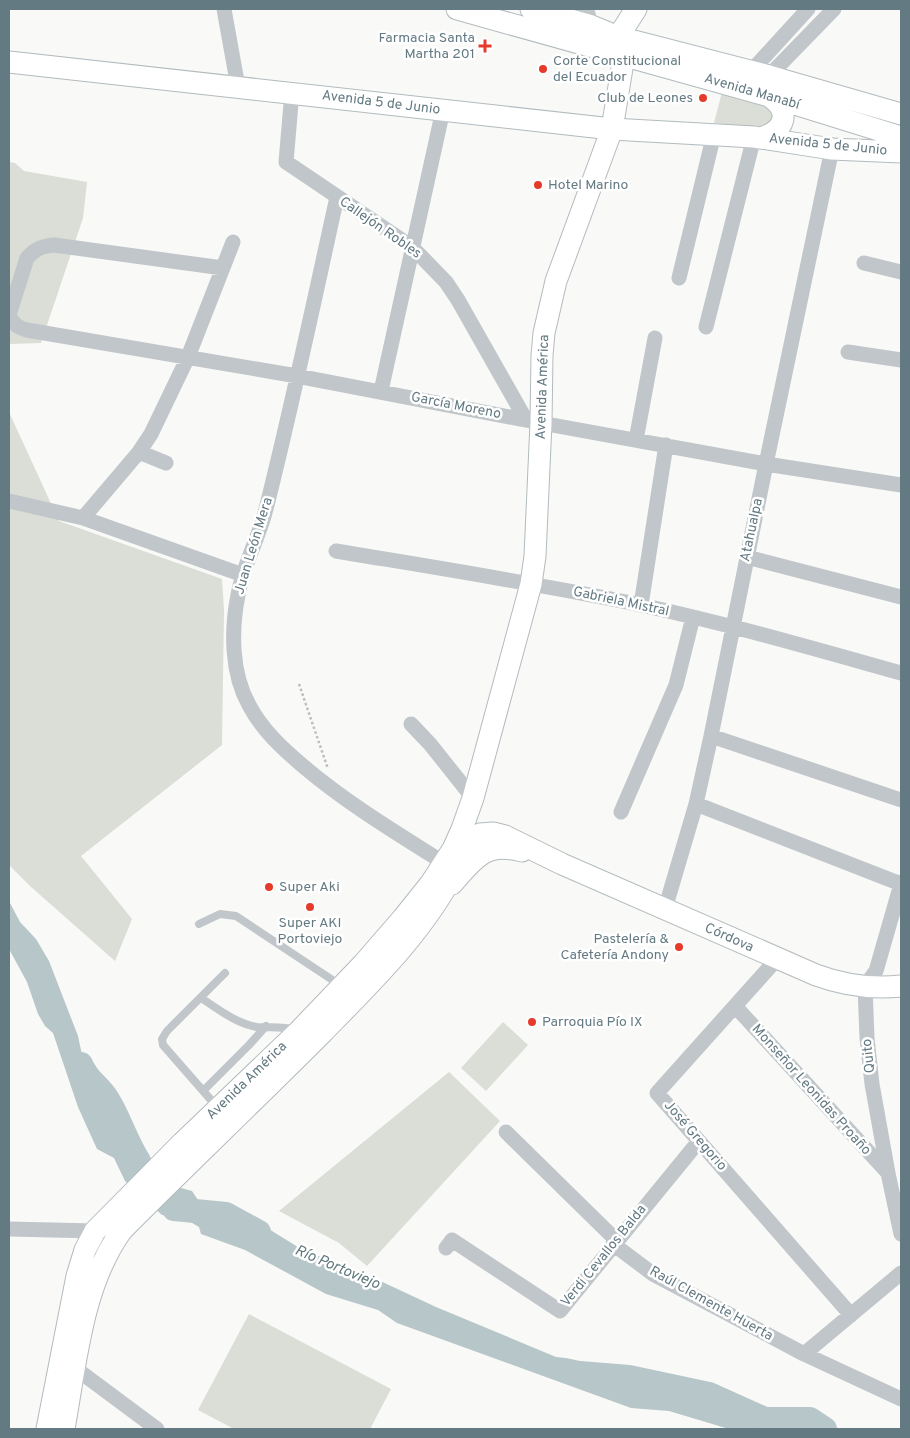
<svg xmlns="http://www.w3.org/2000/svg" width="910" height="1438" viewBox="0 0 910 1438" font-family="Overpass,sans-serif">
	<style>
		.green { fill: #daded6 }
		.water { fill: #b7c6c8 }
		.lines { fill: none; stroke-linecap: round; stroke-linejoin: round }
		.river { stroke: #b7c6c8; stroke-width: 24 }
		.secondary-casing { stroke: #b2bbbe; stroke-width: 23 }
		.path { stroke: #babfc1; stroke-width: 2.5; stroke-dasharray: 2.5 2.5; stroke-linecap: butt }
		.lane { stroke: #c0c6c9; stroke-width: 8 }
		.street { stroke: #c0c6c9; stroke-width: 15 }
		.secondary { stroke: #fff; stroke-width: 21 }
		.poi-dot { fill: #e63b2a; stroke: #fff; stroke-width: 2 }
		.labels { text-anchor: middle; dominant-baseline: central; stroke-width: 5; stroke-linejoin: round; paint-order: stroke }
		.poi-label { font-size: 14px; fill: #647a83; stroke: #fff; text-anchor: start }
		.street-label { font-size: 14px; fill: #647a83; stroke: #fff }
		.water-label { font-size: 15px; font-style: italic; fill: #5f787c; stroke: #fff }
	</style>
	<rect width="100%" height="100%" fill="#f9f9f7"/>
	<!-- green -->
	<path class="green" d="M 722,92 L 770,104 L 778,111 L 767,129 L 714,123 Z
		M 9,162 L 15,163 L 24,171 L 87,182 L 83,218 L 41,343 L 9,344 Z
		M 9,412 L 59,521 L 222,579 L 224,610 L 222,745 L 81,856 L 132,919 L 115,961 L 30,886 L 9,865 Z
		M 503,1022 L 528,1045 L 486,1091 L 461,1068 Z
		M 449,1072 L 500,1121 L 367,1266 L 339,1243 L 279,1211 Z
		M 249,1314 L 391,1389 L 370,1429 L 234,1429 L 198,1410 Z"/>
	<!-- water -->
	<path class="water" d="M 9,901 L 20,922 L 36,939 L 49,961 L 78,1036 L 82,1055 L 93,1074 L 103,1099 L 116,1126 L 132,1138 L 145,1162 L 181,1188 L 192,1191 L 198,1200 L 201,1207 L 212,1217 L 224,1218 L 243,1213 L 301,1249 L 376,1279 L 436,1307 L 556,1357 L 566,1358 L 580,1361 L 625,1382 L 663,1388 L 675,1395 L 704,1388 L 723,1395 L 784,1426 L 801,1427 L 811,1429 L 729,1429 L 669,1411 L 631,1408 L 397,1323 L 378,1310 L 326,1294 L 245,1250 L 201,1234 L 199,1227 L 187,1220 L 162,1215 L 125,1181 L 114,1158 L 97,1149 L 78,1107 L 53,1033 L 45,1026 L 38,1014 L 27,982 L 9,949 Z"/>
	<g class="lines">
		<!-- river -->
		<path class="river" d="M 81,1064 C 88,1081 98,1084 107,1098 C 119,1116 126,1141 139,1161
			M 174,1209 L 226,1214 L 259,1232
			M 580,1373 L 629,1377 L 709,1394 L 765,1419 L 810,1419 L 825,1429"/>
		<defs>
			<path id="secondary" d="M 457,9 L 769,96 L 901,137
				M 531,9 L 589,25 L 618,37 L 769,76 L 901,114
				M 9,62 L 612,129 L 754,137 L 832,149 L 901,152
				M 764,137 C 787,128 790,110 769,96
				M 453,854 L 469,839 L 480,834 L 493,833 L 505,836 L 562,864 L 816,975 C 843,985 873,989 901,986
				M 452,884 C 474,859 485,841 522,851
				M 47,1429 L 77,1276 L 85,1250 L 95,1231 L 182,1143 L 299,1031 L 364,963 L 403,918 L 431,883 L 453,849 L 462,829 L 473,798 L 531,584 L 535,556 L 541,423 L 542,355 L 544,333 L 556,281 L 612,129 L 624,56 L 618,37 L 636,9
				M 64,1429 C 76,1363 82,1285 122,1230 C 188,1164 256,1099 322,1033 C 372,982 426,930 458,865"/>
		</defs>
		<!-- secondary casing -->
		<use href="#secondary" class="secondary-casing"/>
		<!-- path -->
		<path class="path" d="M 299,684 L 328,769"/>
		<!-- lane -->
		<path class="lane" d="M 579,9 L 591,12 L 592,15 L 589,25
			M 199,924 L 220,914 L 236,916 L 340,985
			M 201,998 C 218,1009 237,1024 257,1027 C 271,1028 282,1026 296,1030
			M 204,1090 L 249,1045 L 266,1026
			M 218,1108 L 163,1045 L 162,1039 L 167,1031 L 225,973"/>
		<!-- street -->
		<path class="street" d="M 224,9 L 238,87
			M 745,78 L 808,9
			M 763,82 L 834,9
			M 292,92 L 286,162 L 412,247 L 446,282 L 458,300 L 526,420
			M 337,197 C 314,301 292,406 266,509 C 259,538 243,565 238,595 C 231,630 231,673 249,705 C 262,730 282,748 303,766 C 348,804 395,832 444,863
			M 864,263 L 901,272
			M 223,268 L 54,245 C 42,246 35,249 27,258 L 9,315 C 13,324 17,327 27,330 L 297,376 L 541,423 L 766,464 L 901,485
			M 679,278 L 714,134
			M 706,327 L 754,137
			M 848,352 L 901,360
			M 381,391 L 443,110
			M 636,440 L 655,338
			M 139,452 L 166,463
			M 9,501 L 83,518 L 139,452 L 151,434 L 188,357 L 233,242
			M 83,518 L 243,575
			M 336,551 C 438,568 540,584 641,605 C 729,624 815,649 901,673
			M 747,557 L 901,597
			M 641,605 L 666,445
			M 411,724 L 430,744 L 473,798
			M 711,736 L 901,800
			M 696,804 L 901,884 L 901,882 L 901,884 L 876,971 L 865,986 L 867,1038 L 872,1084 L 888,1173 L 901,1234
			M 621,812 L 676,685 L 693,617
			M 665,909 L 696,804 L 711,736 L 766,464 L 832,149
			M 777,959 L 657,1093 L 851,1315
			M 735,1006 L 888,1173
			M 506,1132 L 616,1240 L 613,1244 L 653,1274 L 804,1354 L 901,1399
			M 9,1229 L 95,1231
			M 446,1248 L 452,1240 L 560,1311 L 699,1141
			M 804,1354 L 901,1273
			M 75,1368 L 157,1429"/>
		<!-- secondary -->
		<use href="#secondary" class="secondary"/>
	</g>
	<!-- markers -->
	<g class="poi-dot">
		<path d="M482.5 38.5h5v5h5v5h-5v5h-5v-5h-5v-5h5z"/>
		<circle cx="543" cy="69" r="5"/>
		<circle cx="703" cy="98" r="5"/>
		<circle cx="538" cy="185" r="5"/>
		<circle cx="269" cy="887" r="5"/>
		<circle cx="310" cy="907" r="5"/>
		<circle cx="679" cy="947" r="5"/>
		<circle cx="532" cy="1022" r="5"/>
	</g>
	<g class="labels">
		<!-- poi labels -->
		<g class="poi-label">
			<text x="475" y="38" text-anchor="end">Farmacia Santa<tspan x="475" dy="16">Martha 201</tspan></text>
			<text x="553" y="61">Corte Constitucional<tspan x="553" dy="16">del Ecuador</tspan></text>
			<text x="693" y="98" text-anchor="end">Club de Leones</text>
			<text x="548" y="185">Hotel Marino</text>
			<text x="279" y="887">Super Aki</text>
			<text x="310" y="923" text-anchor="middle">Super AKI<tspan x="310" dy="16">Portoviejo</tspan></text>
			<text x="669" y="939" text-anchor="end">Pastelería &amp;<tspan x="669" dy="16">Cafetería Andony</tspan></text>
			<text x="542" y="1022">Parroquia Pío IX</text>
		</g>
		<!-- street labels -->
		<g class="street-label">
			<text transform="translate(752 92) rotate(16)">Avenida Manabí</text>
			<text transform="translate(381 103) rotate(7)">Avenida 5 de Junio</text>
			<text transform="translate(828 145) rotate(6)">Avenida 5 de Junio</text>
			<text transform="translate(380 228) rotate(35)">Callejón Robles</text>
			<text transform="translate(543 387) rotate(-88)">Avenida América</text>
			<text transform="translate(456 406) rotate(11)">García Moreno</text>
			<text transform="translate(752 530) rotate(-78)">Atahualpa</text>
			<text transform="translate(254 546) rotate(-73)">Juan León Mera</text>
			<text transform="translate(621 602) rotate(12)">Gabriela Mistral</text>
			<text transform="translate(729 938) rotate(24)">Córdova</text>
			<text transform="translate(869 1056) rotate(-96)">Quito</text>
			<text transform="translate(247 1081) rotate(-44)">Avenida América</text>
			<text transform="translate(811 1090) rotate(48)">Monseñor Leonidas Proaño</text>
			<text transform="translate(695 1136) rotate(49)">José Gregorio</text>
			<text transform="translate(604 1256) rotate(-51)">Verdi Cevallos Balda</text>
			<text transform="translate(711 1304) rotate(29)">Raúl Clemente Huerta</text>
		</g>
		<!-- water labels -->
		<g class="water-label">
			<text transform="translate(337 1268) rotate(23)">Río Portoviejo</text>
		</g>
	</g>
	<!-- border -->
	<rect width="910" height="1438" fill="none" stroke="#647a83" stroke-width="20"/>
</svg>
